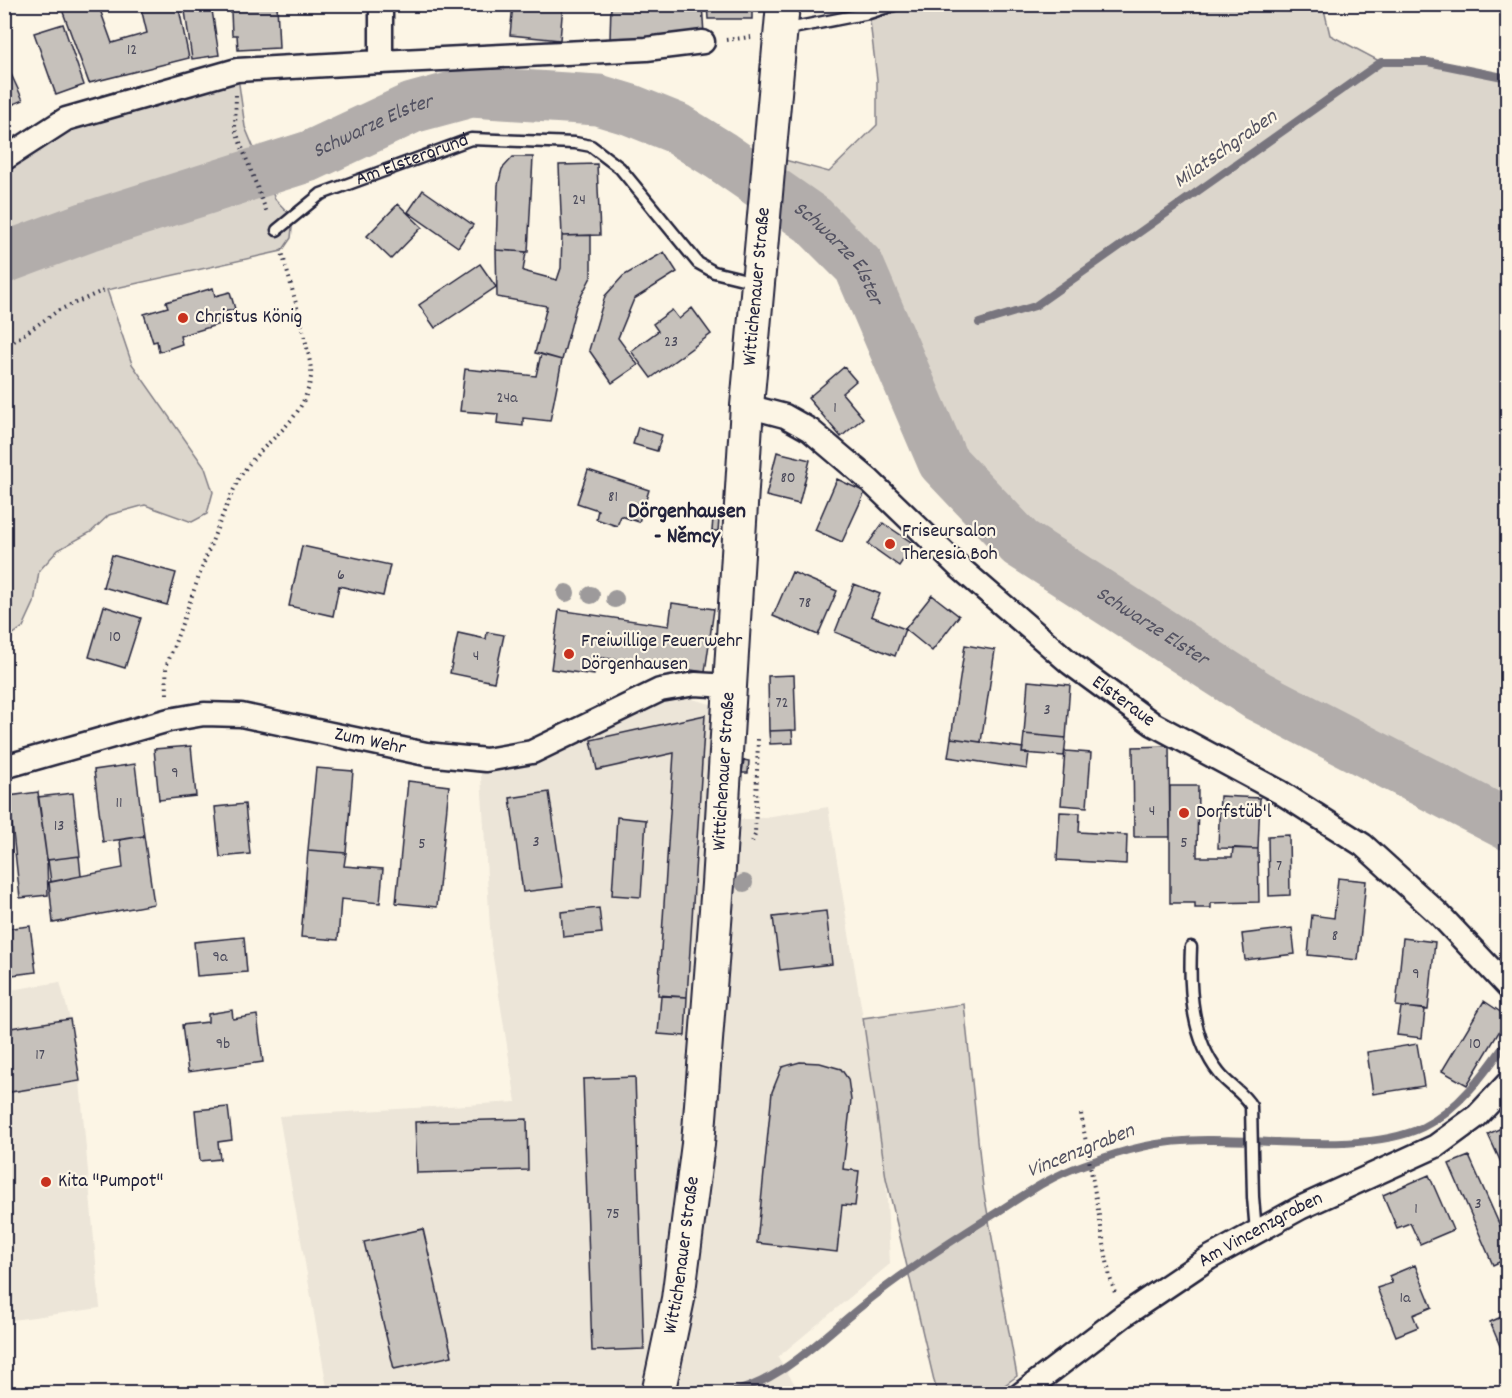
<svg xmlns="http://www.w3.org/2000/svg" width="1512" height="1398" viewBox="0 0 1512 1398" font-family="Dekko,sans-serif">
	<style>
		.built { fill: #ece5d8 }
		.green { fill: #dcd6cc; stroke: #7f7c84; stroke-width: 1.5 }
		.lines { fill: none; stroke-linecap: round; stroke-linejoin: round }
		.stream { stroke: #78757e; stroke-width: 8 }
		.river { stroke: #b2adab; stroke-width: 51 }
		.building { fill: #c6c1bb; stroke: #22223b; stroke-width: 1.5 }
		.service-casing { stroke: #22223b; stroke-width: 15 }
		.minor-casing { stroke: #22223b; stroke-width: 27 }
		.secondary-casing { stroke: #22223b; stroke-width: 36 }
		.path { stroke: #22223b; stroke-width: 4; stroke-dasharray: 1.5 4.5; stroke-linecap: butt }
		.service { stroke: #fcf5e5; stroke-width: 10 }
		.minor { stroke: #fcf5e5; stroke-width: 22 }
		.secondary { stroke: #fcf5e5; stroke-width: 32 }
		.tree { fill: #9d9a9b }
		.poi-dot { fill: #c8321e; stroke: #fcf5e5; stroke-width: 2 }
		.labels { text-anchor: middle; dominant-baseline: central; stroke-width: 4.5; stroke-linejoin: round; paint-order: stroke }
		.number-label { font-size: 16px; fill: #4b4a5b }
		.street-label { font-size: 20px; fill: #22223b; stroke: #fcf5e5 }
		.poi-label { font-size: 20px; fill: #22223b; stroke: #fcf5e5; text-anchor: start }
		.water-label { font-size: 21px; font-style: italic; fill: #545362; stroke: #fcf5e5 }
		.quarter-label { font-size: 22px; font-weight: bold; fill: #22223b; stroke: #fcf5e5 }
	</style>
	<rect width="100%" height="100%" fill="#fcf5e5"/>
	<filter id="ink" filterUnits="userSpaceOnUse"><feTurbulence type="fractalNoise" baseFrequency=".0167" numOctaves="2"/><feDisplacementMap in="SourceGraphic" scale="12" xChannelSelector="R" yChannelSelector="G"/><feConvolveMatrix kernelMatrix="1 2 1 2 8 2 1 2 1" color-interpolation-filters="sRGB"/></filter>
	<g filter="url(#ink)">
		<!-- built -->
		<path class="built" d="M 660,690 L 714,705 L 705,819 L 754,819 L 828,807 L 863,1018 L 886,1178 L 890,1264 L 778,1357 L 800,1393 L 328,1393 L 279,1116 L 516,1102 L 491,945 L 480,759 L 486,760 Z
			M 60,982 L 70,1019 L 80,1081 L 100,1308 L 5,1321 L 4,991 Z"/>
		<!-- green -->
		<path class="green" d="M 897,5 L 1323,5 L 1330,35 L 1381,62 L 1428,62 L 1507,78 L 1507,825 L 1258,696 L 1020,543 L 943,462 L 859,266 L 813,220 L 767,191 L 770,156 L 829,172 L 877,125 L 877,79 L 869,13 Z
			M 237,70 L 245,127 L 275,199 L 293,218 L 291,238 L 282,251 L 107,290 L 132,364 L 205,468 L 213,492 L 207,514 L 192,522 L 145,505 L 109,515 L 91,532 L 58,550 L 39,571 L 34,603 L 23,627 L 5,640 L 4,149 C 33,130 60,111 92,99 C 136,82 191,77 237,70 Z
			M 964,1004 L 983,1188 L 1017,1376 L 994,1393 L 937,1393 L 886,1178 L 863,1018 Z"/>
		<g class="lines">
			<!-- stream -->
			<path class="stream" d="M 979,323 L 1035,306 L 1381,62 L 1428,62 L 1508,78
				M 726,1394 C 783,1380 815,1344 858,1309 C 899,1275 944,1246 988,1218 C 1020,1198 1048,1177 1083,1165 C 1127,1149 1160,1140 1207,1140 C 1268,1139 1368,1154 1423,1127 C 1458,1110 1486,1072 1508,1040"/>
			<!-- river -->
			<path class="river" id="s1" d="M 4,258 L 87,227 L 310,156 L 412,108 L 471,92 L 598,100 L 631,110 L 676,128 L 721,156 L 813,220 L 859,266 L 943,462 L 1020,543 L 1258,696 L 1508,825"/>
		</g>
		<!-- building -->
		<path class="building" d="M 60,4 L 98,4 L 112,43 L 147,33 L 140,4 L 178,4 L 189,58 L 89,83 Z
			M 184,4 L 211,4 L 219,55 L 192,59 Z
			M 236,4 L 277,4 L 279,48 L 238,50 L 237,35 L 232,35 L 231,11 L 236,11 Z
			M 513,4 L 563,4 L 560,40 L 510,35 Z
			M 611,4 L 702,4 L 704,34 L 610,40 Z
			M 707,4 L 752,4 L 752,19 L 708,19 Z
			M 63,24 L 84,85 L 56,95 L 34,33 Z
			M 4,59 L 23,100 L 4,108 Z
			M 513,157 L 533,157 L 528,252 L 496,250 L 498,185 L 502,169 Z
			M 597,164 L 600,235 L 562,236 L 559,165 Z
			M 423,190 L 473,225 L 458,247 L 408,212 Z
			M 398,204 L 422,227 L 391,259 L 367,236 Z
			M 591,235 L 591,277 L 576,306 L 562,360 L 535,353 L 547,306 L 497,297 L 496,250 L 526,252 L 523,271 L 557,280 L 561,268 L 562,236 Z
			M 664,252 L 677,272 L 634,299 L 618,338 L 638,365 L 612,383 L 589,350 L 605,296 L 623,276 Z
			M 480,264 L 496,287 L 435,328 L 419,305 Z
			M 213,288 L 215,296 L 230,292 L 235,309 L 220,313 L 223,323 L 180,336 L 182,344 L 159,352 L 157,341 L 153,342 L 144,314 L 168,307 L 166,302 Z
			M 692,308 L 711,334 L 651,378 L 631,351 L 658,331 L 653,324 L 672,310 L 679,319 Z
			M 541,354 L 562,360 L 550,421 L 523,418 L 523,426 L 497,423 L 498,414 L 460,411 L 465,369 L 536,376 Z
			M 844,367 L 856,381 L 842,393 L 863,418 L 841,437 L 808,398 Z
			M 638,427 L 662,435 L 657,451 L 633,444 Z
			M 777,452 L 810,460 L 799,504 L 766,496 Z
			M 588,470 L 649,490 L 639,522 L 621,516 L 617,526 L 596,519 L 598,510 L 577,503 Z
			M 837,479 L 865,492 L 842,542 L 815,530 Z
			M 713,518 L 719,519 L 718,531 L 712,531 Z
			M 883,523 L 914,544 L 899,566 L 868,544 Z
			M 302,546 L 390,565 L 383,596 L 339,586 L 333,616 L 289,606 Z
			M 112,555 L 176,573 L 167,605 L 103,587 Z
			M 792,572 L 837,591 L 818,635 L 773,616 Z
			M 854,584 L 880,594 L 871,616 L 905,629 L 895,656 L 835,632 Z
			M 932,595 L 959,616 L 932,651 L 905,629 Z
			M 672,603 L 714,609 L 705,672 L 597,657 L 594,675 L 551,669 L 559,610 L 669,626 Z
			M 104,606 L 141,618 L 125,668 L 89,657 Z
			M 487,632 L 504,635 L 494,682 L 450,673 L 458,633 L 486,639 Z
			M 965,645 L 995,650 L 981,742 L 951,738 Z
			M 794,675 L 796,730 L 769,731 L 768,676 Z
			M 1028,681 L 1070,685 L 1066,738 L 1024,734 Z
			M 705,715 L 687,997 L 658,995 L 674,753 L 597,770 L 591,740 Z
			M 792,730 L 793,743 L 770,744 L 769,731 Z
			M 1024,734 L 1066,738 L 1064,756 L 1022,753 Z
			M 951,738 L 1023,748 L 1022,753 L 1029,753 L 1027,769 L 948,757 Z
			M 191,746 L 196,796 L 159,800 L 154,749 Z
			M 1169,746 L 1170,837 L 1134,837 L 1133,747 Z
			M 1065,751 L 1091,753 L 1087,807 L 1061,805 Z
			M 744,760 L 749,761 L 748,773 L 742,773 Z
			M 135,764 L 144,836 L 103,842 L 94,770 Z
			M 316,768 L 353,771 L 346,853 L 308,850 Z
			M 408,781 L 449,786 L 437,907 L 396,903 Z
			M 1170,786 L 1198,786 L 1197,857 L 1232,857 L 1233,848 L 1258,849 L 1259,902 L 1211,903 L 1211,908 L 1195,908 L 1195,903 L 1170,903 Z
			M 38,792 L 47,860 L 48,895 L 20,898 L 9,796 Z
			M 549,792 L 563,887 L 523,892 L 510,798 Z
			M 73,793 L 80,856 L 47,860 L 38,797 Z
			M 1220,796 L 1260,798 L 1258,849 L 1218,848 Z
			M 245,804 L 250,854 L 220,857 L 215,807 Z
			M 1060,812 L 1080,813 L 1079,832 L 1127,835 L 1126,864 L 1057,860 Z
			M 617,817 L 646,820 L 641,897 L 612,895 Z
			M 1289,835 L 1290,895 L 1269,896 L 1268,836 Z
			M 144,836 L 154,904 L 53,923 L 49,882 L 123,868 L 120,840 Z
			M 308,850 L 346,853 L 344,866 L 383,869 L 380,903 L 341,899 L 338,940 L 301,937 Z
			M 79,856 L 81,876 L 51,882 L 48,860 Z
			M 1338,878 L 1366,881 L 1358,960 L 1308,955 L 1312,915 L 1334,918 Z
			M 599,908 L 602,933 L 563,937 L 561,912 Z
			M 826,911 L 832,964 L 780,970 L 773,917 Z
			M 30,926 L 36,972 L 4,976 L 4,929 Z
			M 1292,928 L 1295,954 L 1245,960 L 1242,934 Z
			M 244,937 L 247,972 L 197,976 L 194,942 Z
			M 1403,938 L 1435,942 L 1428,1010 L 1396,1006 Z
			M 661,996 L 687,997 L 685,1036 L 658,1034 Z
			M 1484,1001 L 1508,1017 L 1467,1085 L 1442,1071 Z
			M 1401,1007 L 1425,1009 L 1422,1038 L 1397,1035 Z
			M 232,1010 L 233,1019 L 257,1015 L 263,1062 L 188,1072 L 182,1025 L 208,1022 L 208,1014 Z
			M 70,1019 L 80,1081 L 4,1093 L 4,1029 Z
			M 1417,1044 L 1424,1086 L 1373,1094 L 1367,1052 Z
			M 800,1062 L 820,1063 L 841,1069 L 848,1079 L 851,1100 L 843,1169 L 859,1171 L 855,1206 L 842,1205 L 837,1252 L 757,1243 L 772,1092 L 782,1067 Z
			M 635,1077 L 644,1349 L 592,1351 L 583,1079 Z
			M 228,1107 L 232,1140 L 218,1142 L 220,1159 L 200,1161 L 195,1110 Z
			M 527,1119 L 528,1170 L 417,1173 L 415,1122 Z
			M 1508,1125 L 1508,1178 L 1488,1134 Z
			M 1469,1156 L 1508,1244 L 1508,1258 L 1493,1265 L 1449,1164 Z
			M 1429,1175 L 1453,1230 L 1420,1244 L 1410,1223 L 1397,1228 L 1383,1195 Z
			M 423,1229 L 452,1356 L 394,1369 L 364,1242 Z
			M 1415,1265 L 1432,1307 L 1413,1315 L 1418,1327 L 1396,1336 L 1377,1288 L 1392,1283 L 1389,1276 Z
			M 1508,1314 L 1508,1365 L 1490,1322 Z"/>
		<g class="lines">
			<defs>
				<g id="service">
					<path d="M 783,30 L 869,13 L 897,4"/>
					<path id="s2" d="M 277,230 L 321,194 L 471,139 L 575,143 L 591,146 L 620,168 L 698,263 L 714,272 L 755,282"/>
					<path d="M 1191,947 C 1189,990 1192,1039 1219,1073 C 1228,1085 1243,1092 1251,1106 L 1253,1197 L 1256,1232"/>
				</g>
				<g id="minor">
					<path d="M 381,62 L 646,49 L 703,42"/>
					<path d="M 4,159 L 66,119 L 237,70 L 381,62 L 381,4"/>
					<path id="s3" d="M 747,406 L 785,416 L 810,430 L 869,480 L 959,567 L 1070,663 L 1153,724 L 1280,792 L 1363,845 L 1440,915 L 1508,987"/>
					<path id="s4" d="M 4,767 L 169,720 L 204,714 L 241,715 L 426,754 L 486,760 L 532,752 L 660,690 L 695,684 L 730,686"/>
					<path id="s5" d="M 1021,1394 L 1123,1316 L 1209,1258 L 1300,1208 L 1436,1146 L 1477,1116 L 1508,1083"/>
				</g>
				<g id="secondary">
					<path id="s6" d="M 658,1394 L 678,1299 L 698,1144 L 718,884 L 747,406 L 783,4"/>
				</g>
			</defs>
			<!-- service casing -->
			<use href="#service" class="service-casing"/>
			<!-- minor casing -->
			<use href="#minor" class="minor-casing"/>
			<!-- secondary casing -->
			<use href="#secondary" class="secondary-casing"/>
			<!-- path -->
			<path class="path" d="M 726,40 L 751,37
				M 236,95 L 235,129 L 267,213
				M 4,348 L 59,310 L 107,289
				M 167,694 L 166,667 C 189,607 208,545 235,487 C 256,440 301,432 311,377 C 314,362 286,269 281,248
				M 752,842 L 755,835 L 758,739
				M 1081,1114 L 1110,1278 L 1115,1293"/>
			<!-- service -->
			<use href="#service" class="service"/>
			<!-- minor -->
			<use href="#minor" class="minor"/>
			<!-- secondary -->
			<use href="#secondary" class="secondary"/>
		</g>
		<!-- trees -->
		<g class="tree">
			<circle cx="566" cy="593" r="9"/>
			<circle cx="591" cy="595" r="9"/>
			<circle cx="615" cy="599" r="9"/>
			<circle cx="744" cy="883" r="9"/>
		</g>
	</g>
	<!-- markers -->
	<g class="poi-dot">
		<circle cx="183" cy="318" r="6"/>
		<circle cx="890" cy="544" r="6"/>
		<circle cx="569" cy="654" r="6"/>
		<circle cx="1184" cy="813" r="6"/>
		<circle cx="46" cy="1182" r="6"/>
	</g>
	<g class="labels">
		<!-- number labels -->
		<g class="number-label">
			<text x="132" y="50">12</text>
			<text x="579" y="200">24</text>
			<text x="671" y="342">23</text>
			<text x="507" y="398">24a</text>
			<text x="835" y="408">1</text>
			<text x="788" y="478">80</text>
			<text x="613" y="497">81</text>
			<text x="341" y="575">6</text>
			<text x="805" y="603">78</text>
			<text x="115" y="637">10</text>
			<text x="476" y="656">4</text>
			<text x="782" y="703">72</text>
			<text x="1047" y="710">3</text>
			<text x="175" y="773">9</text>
			<text x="119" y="803">11</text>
			<text x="1152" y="811">4</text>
			<text x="59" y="826">13</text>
			<text x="536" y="842">3</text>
			<text x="1184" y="843">5</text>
			<text x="422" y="844">5</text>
			<text x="1279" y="866">7</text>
			<text x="1335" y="936">8</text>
			<text x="220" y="957">9a</text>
			<text x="1416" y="974">9</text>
			<text x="223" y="1044">9b</text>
			<text x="1475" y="1044">10</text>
			<text x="40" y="1055">17</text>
			<text x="1478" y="1204">3</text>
			<text x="1416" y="1209">1</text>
			<text x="613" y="1214">75</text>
			<text x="1405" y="1298">1a</text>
		</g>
		<!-- street labels -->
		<g class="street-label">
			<text stroke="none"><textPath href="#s2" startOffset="154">Am Elstergrund</textPath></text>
			<text stroke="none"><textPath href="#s6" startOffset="1113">Wittichenauer Straße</textPath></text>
			<text stroke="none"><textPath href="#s3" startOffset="483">Elsteraue</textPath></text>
			<text stroke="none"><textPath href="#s4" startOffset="376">Zum Wehr</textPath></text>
			<text stroke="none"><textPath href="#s6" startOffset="627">Wittichenauer Straße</textPath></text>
			<text stroke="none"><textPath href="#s5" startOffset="291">Am Vincenzgraben</textPath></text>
			<text stroke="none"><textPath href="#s6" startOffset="141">Wittichenauer Straße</textPath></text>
		</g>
		<!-- poi labels -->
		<g class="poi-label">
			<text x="195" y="318">Christus König</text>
			<text x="902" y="532">Friseursalon<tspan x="902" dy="23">Theresia Boh</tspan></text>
			<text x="581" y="642">Freiwillige Feuerwehr<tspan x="581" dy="23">Dörgenhausen</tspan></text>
			<text x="1196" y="813">Dorfstüb'l</text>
			<text x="58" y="1182">Kita "Pumpot"</text>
		</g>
		<!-- water labels -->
		<g class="water-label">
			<text stroke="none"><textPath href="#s1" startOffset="392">Schwarze Elster</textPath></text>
			<text transform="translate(1226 150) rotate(-35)">Milatschgraben</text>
			<text stroke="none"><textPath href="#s1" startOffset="914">Schwarze Elster</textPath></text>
			<text stroke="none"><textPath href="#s1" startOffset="1418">Schwarze Elster</textPath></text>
			<text transform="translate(1081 1152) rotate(-22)">Vincenzgraben</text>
		</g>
		<!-- quarter labels -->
		<g class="quarter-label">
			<text x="687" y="512">Dörgenhausen<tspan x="687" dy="25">- Němcy</tspan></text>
		</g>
	</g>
	<!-- margin -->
	<rect width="1512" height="1398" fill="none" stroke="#fcf5e5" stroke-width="24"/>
	<rect x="12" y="12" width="1488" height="1374" fill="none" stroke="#22223b" stroke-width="2" filter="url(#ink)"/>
</svg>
